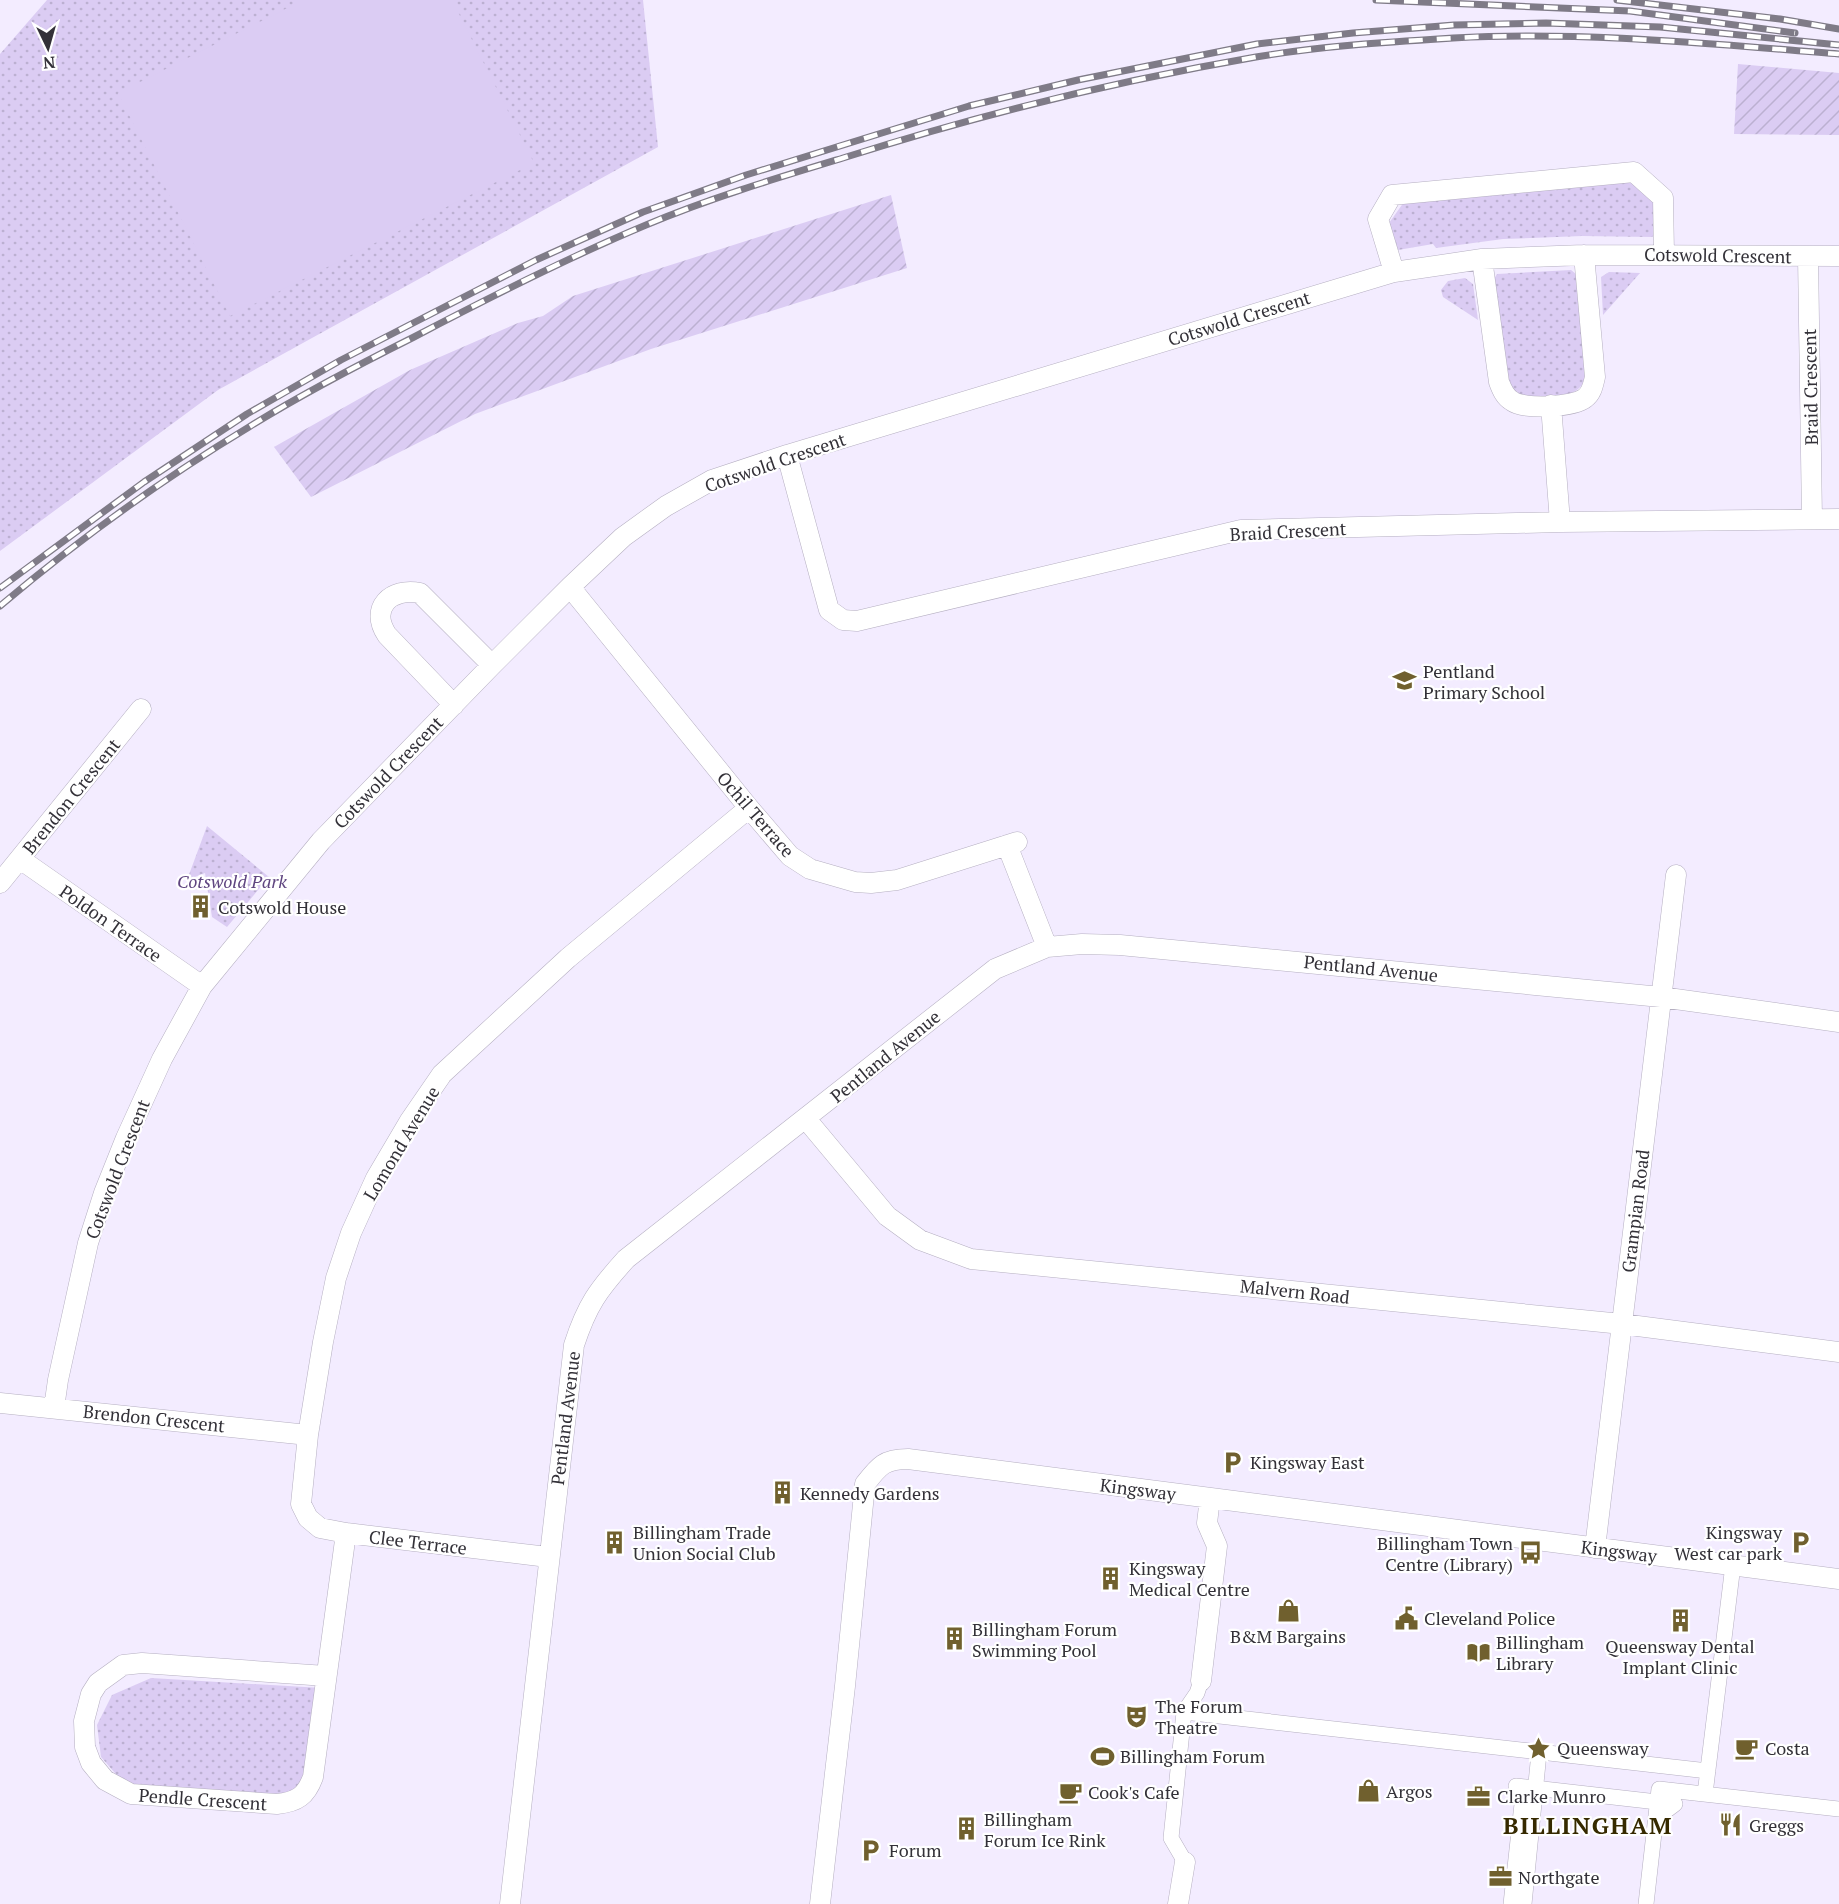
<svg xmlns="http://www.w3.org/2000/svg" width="1839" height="1904" viewBox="0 0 1839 1904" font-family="'PT Serif',serif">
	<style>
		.grass { fill: url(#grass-dots) }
		.garden { fill: url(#garden-furrows) }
		.pitch { fill: #dbccf3 }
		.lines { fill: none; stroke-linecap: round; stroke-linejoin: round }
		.pedestrian-casing { stroke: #b5afc1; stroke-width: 16 }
		.minor-casing { stroke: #b5afc1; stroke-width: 21 }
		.pedestrian { stroke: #fff; stroke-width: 15 }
		.minor { stroke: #fff; stroke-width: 20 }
		.rail-casing { stroke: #7f7b87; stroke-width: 7 }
		.rail { stroke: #fff; stroke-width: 4.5; stroke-dasharray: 14; stroke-linecap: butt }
		.labels { text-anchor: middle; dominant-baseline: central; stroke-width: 4.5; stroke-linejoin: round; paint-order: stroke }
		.street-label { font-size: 18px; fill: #333138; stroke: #fff }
		.poi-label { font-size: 18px; fill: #333138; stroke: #fff; text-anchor: start }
		.park-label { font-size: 18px; font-style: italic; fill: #5f4580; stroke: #fff }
		.district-label { font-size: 24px; font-weight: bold; letter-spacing: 1.5px; fill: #362a00; stroke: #fff }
	</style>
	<defs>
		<pattern id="grass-dots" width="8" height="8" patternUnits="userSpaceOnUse" patternTransform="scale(1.5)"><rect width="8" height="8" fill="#dbccf3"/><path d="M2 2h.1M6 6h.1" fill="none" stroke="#bcb0d1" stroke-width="1.8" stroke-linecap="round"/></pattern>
		<pattern id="garden-furrows" width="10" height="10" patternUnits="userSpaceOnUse" patternTransform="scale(1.5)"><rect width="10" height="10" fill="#dbccf3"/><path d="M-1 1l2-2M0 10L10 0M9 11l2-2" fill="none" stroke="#bcb0d1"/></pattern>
	</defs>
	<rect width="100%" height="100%" fill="#f3ecff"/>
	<!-- grass -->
	<path class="grass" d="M 47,0 L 643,0 L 658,147 L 218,390 L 0,551 L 0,54 Z
		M 1637,179 L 1658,204 L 1657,232 L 1652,237 L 1582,236 L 1503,239 L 1436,248 L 1433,244 L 1398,250 L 1395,248 L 1389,223 L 1404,202 Z
		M 1571,270 L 1576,274 L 1587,378 C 1576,396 1567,395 1548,396 C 1540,397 1528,400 1520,396 C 1500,386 1495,305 1492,282 L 1497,274 Z
		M 1609,272 L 1640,273 L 1603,315 L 1601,277 Z
		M 1465,278 L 1473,284 L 1478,320 L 1443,297 L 1441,290 L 1448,281 Z
		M 207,826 L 269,877 L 227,927 L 212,917 L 205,873 L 187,880 Z
		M 151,1678 L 322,1688 L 315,1762 L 295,1789 L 270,1800 L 128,1788 L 101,1757 L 97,1725 L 112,1695 Z"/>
	<!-- garden -->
	<path class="garden" d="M 1738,64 L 1839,73 L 1839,135 L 1734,134 Z
		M 891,195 L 907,268 L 651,349 L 475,414 L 311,497 L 274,447 L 410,370 L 518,323 L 543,316 L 573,296 Z"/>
	<!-- pitch -->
	<path class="pitch" d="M 303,0 L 452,0 L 534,163 L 230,316 L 118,93 Z"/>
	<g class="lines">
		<defs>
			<path id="pedestrian" d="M 1184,1712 L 1708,1771
				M 1516,1786 L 1675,1804 L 1663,1813 L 1662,1828
				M 1705,1794 L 1733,1565
				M 1185,1862 L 1171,1838 L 1184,1712 L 1197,1693 L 1201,1681
				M 1511,1904 L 1523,1795 L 1516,1786
				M 1524,1904 L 1539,1753
				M 1646,1904 L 1659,1789 L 1839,1809"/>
			<path id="minor" d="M 1808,256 L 1812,519
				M 1482,259 L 1499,382 C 1502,390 1505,397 1512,401 C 1524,410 1574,407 1585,398 C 1592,393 1593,385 1595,377 L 1584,255
				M 1394,272 L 1378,219 L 1392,195 L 1634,172 L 1663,198 L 1664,254
				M 1551,405 L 1560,522
				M 787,455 L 829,610 L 843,620 L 857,621 L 1241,530 L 1560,522 L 1839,519
				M 570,587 L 749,808 L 790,856 L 810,869 L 855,882 L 871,883 L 897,880 L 1017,842
				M 454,705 L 387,635 C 369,608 391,587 420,593 L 492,665
				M 1007,845 L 1047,947
				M 20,859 L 202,986
				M 0,883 L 141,709
				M 806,1119 L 887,1216 L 920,1240 L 971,1259 L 1622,1324 L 1839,1352
				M 0,1403 L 308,1435
				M 54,1408 L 58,1380 L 88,1243 L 104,1193 L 126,1138 L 162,1059 L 202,986 L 321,841 L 492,665 L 570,587 L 623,537 L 666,506 L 712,480 L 787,455 L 1394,272 L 1482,259 L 1584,255 L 1839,256
				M 1595,1548 L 1676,875
				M 548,1557 L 346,1533 L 320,1528 L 308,1518 L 301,1504 L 308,1435 L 323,1342 L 336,1278 L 351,1233 L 376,1178 L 409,1122 L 442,1074 L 568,958 L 749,808
				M 326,1676 L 142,1663 L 123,1665 L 98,1683 L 91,1694 L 84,1721 L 85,1747 L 91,1763 L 105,1780 L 131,1794 L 277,1804 C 297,1802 306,1796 313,1777 L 346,1533
				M 1201,1681 L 1217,1546 L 1207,1523 L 1210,1498
				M 510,1904 L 574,1345 C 587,1305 598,1290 626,1259 L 995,969 L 1047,947 L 1082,944 L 1120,945 L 1661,997 L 1839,1022
				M 820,1904 L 845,1686 L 865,1484 C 879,1466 884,1459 908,1459 L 1839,1579
				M 1178,1904 L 1185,1862"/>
		</defs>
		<!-- pedestrian casing -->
		<use href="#pedestrian" class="pedestrian-casing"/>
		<!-- minor casing -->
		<use href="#minor" class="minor-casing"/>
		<!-- pedestrian -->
		<use href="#pedestrian" class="pedestrian"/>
		<!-- minor -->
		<use href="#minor" class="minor"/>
		<defs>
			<path id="rail" d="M 1376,0 L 1630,11 L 1795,33
				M 1617,0 L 1780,19 L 1839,29
				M 0,588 L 144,482 L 247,414 L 341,360 L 536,260 L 643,212 L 746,175 L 969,106 L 1078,80 L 1257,44 L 1353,33 L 1454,25 L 1546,23 L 1660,27 L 1839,45
				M 0,606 C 78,540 161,480 249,427 C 302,394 358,365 414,337 C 490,297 567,258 646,225 C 710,198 777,178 843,158 C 978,115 1116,81 1256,57 C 1321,46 1388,42 1453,38 C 1582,31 1711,44 1839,54"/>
		</defs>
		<!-- rail casing -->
		<use href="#rail" class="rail-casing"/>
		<!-- rail -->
		<use href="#rail" class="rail"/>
	</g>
	<!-- icons -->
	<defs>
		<symbol id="school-bare" viewBox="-9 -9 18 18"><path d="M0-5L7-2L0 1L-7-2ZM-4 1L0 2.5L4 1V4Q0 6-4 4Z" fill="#70602e" stroke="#fff" stroke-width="2.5" paint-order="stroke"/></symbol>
		<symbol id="building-bare" viewBox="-9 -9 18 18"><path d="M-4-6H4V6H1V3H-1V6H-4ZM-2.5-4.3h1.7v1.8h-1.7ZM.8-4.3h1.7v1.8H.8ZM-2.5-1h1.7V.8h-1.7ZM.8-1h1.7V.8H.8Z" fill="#70602e" stroke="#fff" stroke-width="2.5" paint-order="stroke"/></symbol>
		<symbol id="parking-bare" viewBox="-9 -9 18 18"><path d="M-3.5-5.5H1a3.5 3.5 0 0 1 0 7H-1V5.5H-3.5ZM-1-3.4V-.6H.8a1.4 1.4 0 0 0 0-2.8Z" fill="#70602e" stroke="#fff" stroke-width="2.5" paint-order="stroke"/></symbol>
		<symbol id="bus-bare" viewBox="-9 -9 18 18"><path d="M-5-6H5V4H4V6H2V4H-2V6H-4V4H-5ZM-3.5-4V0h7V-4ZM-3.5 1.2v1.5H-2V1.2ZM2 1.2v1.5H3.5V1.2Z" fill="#70602e" stroke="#fff" stroke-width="2.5" paint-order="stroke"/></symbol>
		<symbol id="shop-bare" viewBox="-9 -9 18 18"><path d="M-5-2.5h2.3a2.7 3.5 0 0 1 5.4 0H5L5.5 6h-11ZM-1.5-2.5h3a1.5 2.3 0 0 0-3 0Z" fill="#70602e" stroke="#fff" stroke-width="2.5" paint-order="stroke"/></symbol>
		<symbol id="civic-bare" viewBox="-9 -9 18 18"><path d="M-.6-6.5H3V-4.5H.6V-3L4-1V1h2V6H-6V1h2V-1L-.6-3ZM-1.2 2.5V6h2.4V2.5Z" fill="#70602e" stroke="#fff" stroke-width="2.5" paint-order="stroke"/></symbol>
		<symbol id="library-bare" viewBox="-9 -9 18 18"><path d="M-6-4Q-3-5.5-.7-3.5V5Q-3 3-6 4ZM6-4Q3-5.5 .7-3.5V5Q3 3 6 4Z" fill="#70602e" stroke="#fff" stroke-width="2.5" paint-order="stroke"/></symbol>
		<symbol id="theatre-bare" viewBox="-9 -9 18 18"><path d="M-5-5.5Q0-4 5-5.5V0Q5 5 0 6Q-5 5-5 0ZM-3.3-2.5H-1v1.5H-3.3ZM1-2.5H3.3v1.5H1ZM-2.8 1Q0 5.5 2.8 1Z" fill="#70602e" stroke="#fff" stroke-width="2.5" paint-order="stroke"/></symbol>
		<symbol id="sight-bare" viewBox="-9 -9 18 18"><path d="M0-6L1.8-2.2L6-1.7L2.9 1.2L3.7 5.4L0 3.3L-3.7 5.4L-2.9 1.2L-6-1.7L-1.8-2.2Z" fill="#70602e" stroke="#fff" stroke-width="2.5" paint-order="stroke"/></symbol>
		<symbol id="cafe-bare" viewBox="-9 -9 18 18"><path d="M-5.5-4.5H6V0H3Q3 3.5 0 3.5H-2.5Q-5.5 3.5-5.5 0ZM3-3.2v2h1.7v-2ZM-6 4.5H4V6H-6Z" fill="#70602e" stroke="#fff" stroke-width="2.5" paint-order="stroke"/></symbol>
		<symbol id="stadium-bare" viewBox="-9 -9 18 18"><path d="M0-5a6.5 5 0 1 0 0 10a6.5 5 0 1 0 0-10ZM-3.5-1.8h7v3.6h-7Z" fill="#70602e" stroke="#fff" stroke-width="2.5" paint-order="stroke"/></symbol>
		<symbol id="office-bare" viewBox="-9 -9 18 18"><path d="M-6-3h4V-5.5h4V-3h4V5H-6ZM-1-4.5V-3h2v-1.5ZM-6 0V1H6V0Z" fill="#70602e" stroke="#fff" stroke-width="2.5" paint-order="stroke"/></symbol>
		<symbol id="restaurant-bare" viewBox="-9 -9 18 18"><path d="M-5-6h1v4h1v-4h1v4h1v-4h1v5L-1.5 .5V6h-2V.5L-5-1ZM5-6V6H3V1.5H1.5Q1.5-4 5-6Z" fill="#70602e" stroke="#fff" stroke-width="2.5" paint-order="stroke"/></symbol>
	</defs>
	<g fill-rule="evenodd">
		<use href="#school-bare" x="1388" y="664" width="33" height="33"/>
		<use href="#building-bare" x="184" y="890" width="33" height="33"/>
		<use href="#parking-bare" x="1216" y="1446" width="33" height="33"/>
		<use href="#building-bare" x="766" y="1476" width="33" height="33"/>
		<use href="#building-bare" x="598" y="1526" width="33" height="33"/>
		<use href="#parking-bare" x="1784" y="1526" width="33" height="33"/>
		<use href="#bus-bare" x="1514" y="1536" width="33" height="33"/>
		<use href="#building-bare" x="1094" y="1562" width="33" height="33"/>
		<use href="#shop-bare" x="1272" y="1594" width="33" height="33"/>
		<use href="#civic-bare" x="1390" y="1602" width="33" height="33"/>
		<use href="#building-bare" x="1664" y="1604" width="33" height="33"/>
		<use href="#building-bare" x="938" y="1622" width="33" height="33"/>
		<use href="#library-bare" x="1462" y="1636" width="33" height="33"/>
		<use href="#theatre-bare" x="1120" y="1700" width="33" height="33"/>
		<use href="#sight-bare" x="1522" y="1732" width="33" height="33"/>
		<use href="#cafe-bare" x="1730" y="1732" width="33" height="33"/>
		<use href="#stadium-bare" x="1086" y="1740" width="33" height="33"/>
		<use href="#shop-bare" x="1352" y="1774" width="33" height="33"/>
		<use href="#cafe-bare" x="1054" y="1776" width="33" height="33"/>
		<use href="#office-bare" x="1462" y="1780" width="33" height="33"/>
		<use href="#restaurant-bare" x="1714" y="1808" width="33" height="33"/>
		<use href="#building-bare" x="950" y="1812" width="33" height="33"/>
		<use href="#parking-bare" x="854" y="1834" width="33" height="33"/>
		<use href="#office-bare" x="1484" y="1860" width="33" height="33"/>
	</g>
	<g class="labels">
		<!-- street labels -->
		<g class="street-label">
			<text transform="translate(1718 255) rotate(1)">Cotswold Crescent</text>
			<text transform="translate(1239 318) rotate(-17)">Cotswold Crescent</text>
			<text transform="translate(1810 387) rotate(-91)">Braid Crescent</text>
			<text transform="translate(775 462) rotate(-19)">Cotswold Crescent</text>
			<text transform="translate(1288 531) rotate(-3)">Braid Crescent</text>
			<text transform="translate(388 772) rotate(-46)">Cotswold Crescent</text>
			<text transform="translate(71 796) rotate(-51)">Brendon Crescent</text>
			<text transform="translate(756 814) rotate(49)">Ochil Terrace</text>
			<text transform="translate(111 923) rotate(35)">Poldon Terrace</text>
			<text transform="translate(1371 968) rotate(6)">Pentland Avenue</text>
			<text transform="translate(885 1056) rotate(-39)">Pentland Avenue</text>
			<text transform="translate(401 1143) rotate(-59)">Lomond Avenue</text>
			<text transform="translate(117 1169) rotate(-69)">Cotswold Crescent</text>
			<text transform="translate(1635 1211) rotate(-83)">Grampian Road</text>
			<text transform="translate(1295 1291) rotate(6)">Malvern Road</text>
			<text transform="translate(154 1418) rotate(6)">Brendon Crescent</text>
			<text transform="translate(565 1418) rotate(-83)">Pentland Avenue</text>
			<text transform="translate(1138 1489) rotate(7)">Kingsway</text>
			<text transform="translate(418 1542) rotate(7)">Clee Terrace</text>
			<text transform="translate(1619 1551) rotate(7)">Kingsway</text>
			<text transform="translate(203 1799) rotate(4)">Pendle Crescent</text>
		</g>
		<!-- poi labels -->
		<g class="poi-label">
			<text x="1423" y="671">Pentland<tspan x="1423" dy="21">Primary School</tspan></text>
			<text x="218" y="907">Cotswold House</text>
			<text x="1250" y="1462">Kingsway East</text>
			<text x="800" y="1493">Kennedy Gardens</text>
			<text x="633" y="1532">Billingham Trade<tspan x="633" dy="21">Union Social Club</tspan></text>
			<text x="1782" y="1532" text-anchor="end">Kingsway<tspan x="1782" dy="21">West car park</tspan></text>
			<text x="1513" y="1543" text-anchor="end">Billingham Town<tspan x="1513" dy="21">Centre (Library)</tspan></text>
			<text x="1129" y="1568">Kingsway<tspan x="1129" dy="21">Medical Centre</tspan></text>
			<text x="1424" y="1618">Cleveland Police</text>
			<text x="972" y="1629">Billingham Forum<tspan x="972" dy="21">Swimming Pool</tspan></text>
			<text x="1288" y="1636" text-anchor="middle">B&amp;M Bargains</text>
			<text x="1496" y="1642">Billingham<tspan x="1496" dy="21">Library</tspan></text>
			<text x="1680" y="1646" text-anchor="middle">Queensway Dental<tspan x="1680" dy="21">Implant Clinic</tspan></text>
			<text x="1155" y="1706">The Forum<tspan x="1155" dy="21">Theatre</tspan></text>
			<text x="1557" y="1748">Queensway</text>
			<text x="1765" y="1748">Costa</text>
			<text x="1120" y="1756">Billingham Forum</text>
			<text x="1386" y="1791">Argos</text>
			<text x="1088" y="1792">Cook's Cafe</text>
			<text x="1497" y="1796">Clarke Munro</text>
			<text x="984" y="1819">Billingham<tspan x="984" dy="21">Forum Ice Rink</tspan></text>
			<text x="1749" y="1825">Greggs</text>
			<text x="889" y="1850">Forum</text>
			<text x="1518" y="1877">Northgate</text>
		</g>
		<!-- park labels -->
		<g class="park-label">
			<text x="232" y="881">Cotswold Park</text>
		</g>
		<!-- district labels -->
		<g class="district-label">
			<text x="1588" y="1825">BILLINGHAM</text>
		</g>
	</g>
	<!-- north arrow -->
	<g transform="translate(48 48) rotate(175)" stroke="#ffffff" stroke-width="4.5" paint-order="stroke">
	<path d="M0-4.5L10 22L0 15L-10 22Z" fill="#333138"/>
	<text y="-9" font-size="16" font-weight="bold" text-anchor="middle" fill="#333138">N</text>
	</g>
</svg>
